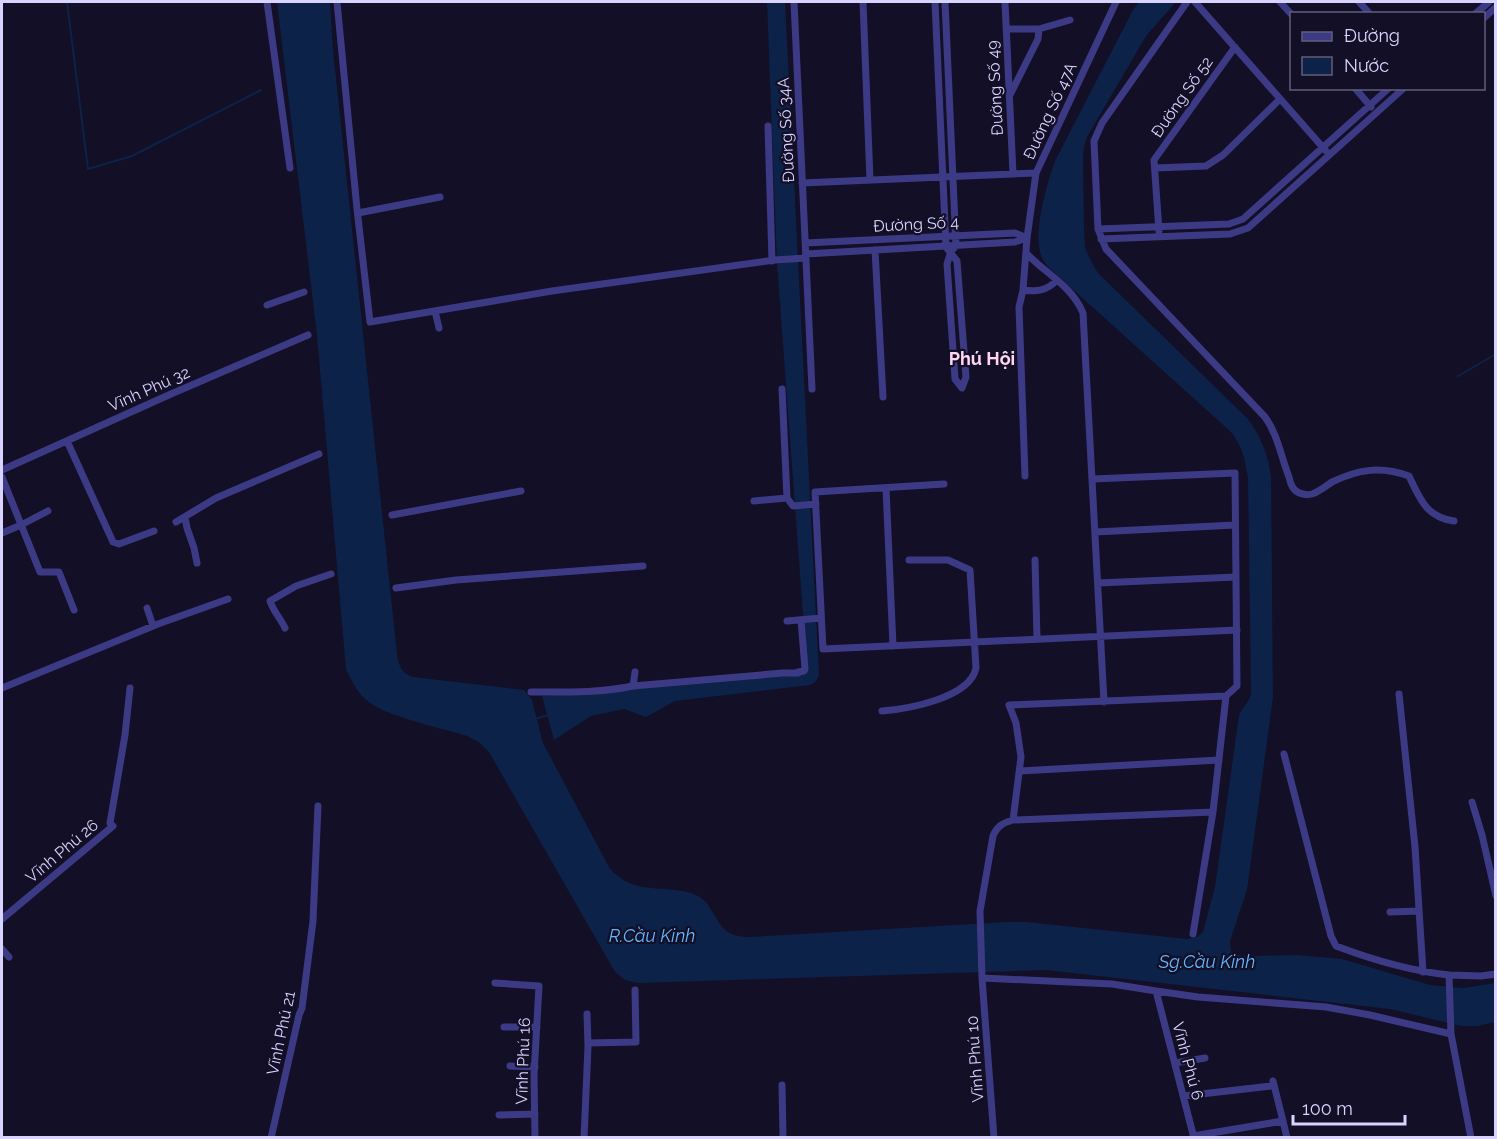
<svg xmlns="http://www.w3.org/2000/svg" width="1497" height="1139" viewBox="0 0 1497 1139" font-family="Raleway,sans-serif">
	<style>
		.water { fill: #0c2248 }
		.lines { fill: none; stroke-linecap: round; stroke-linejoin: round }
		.stream { stroke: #0c2248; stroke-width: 2 }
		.minor { stroke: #3d3a85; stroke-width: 7 }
		.labels { text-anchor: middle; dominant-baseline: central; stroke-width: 4.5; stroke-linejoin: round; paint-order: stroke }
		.street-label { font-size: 16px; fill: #d9d4ff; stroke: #130f26 }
		.neighbourhood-label { font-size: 18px; font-weight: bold; fill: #ffd6f0; stroke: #130f26 }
		.water-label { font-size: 18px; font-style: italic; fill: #62b6ff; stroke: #130f26 }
	</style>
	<rect width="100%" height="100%" fill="#130f26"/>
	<!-- water -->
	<path class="water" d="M 277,2 L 330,2 L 333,50 L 397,654 C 399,666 401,673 413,677 L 524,690 L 532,700 L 543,743 L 610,869 C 630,890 648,887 675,890 C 683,891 691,892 698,896 C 713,904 714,922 728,932 C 734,936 743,937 750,937 L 1007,922 L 1027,922 L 1187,939 L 1197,937 L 1203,932 L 1215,887 L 1239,715 C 1242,707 1250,702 1251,693 L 1248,478 C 1245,459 1243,448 1231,432 L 1048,267 C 1045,263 1042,259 1041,255 C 1033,232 1047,181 1056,159 L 1133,10 L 1139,2 L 1176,2 L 1146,36 L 1087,137 L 1084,147 L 1083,158 L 1084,232 L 1085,247 L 1090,259 L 1098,273 L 1248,419 C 1261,437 1268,454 1271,476 L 1273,697 L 1247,890 L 1230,941 L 1231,952 L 1242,956 L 1297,955 L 1342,959 L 1430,985 L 1464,988 L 1495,983 L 1495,1022 L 1478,1026 L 1461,1026 L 1390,1009 L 1046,970 L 638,983 L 625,980 L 615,972 L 489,752 L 479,742 L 467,736 C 442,728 381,716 364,698 C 356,690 351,679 346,670 L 317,335 Z
		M 767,2 L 785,2 L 819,676 L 815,682 L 810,685 L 675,701 L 646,717 L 624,709 L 591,716 L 554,740 L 542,696 L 607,692 L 807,669 L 777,263 Z"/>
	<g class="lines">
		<!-- stream -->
		<path class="stream" d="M 67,2 L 88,169 L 132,156 L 261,90
			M 1458,376 L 1496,354
			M 534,719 L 549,715"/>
		<!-- minor -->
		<path class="minor" d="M 267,2 L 290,168
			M 337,2 L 357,209 L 370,322 L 552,291 L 775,260 L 806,258
			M 794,2 L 812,389
			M 863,2 L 870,180
			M 935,2 L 946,247 L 957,261 L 966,377 L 962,388 L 955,379 L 947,264 L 951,251 L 956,246 L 945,2
			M 1005,2 L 1013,174
			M 1187,2 L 1102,123 L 1094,141 L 1098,229 L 1106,249 L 1265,417 C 1278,435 1281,457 1289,477 C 1290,480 1290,483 1292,486 C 1295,493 1305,496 1312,494 C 1319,492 1326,486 1332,482 C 1359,469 1381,466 1409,476 C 1420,499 1426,517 1454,521
			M 1195,2 L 1326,151
			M 1280,2 L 1292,15
			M 1359,2 L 1370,14
			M 1475,14 L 1489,2
			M 1484,18 L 1496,7
			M 1006,29 L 1039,29 L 1038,39 L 1010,95
			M 1039,29 L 1070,20
			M 1355,88 L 1371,107
			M 768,126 L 772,261
			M 1155,168 L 1206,166 L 1223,155 L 1280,99
			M 802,183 L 1036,173
			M 358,213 L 440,197
			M 1098,229 L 1229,224 L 1243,219 L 1389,88
			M 1159,231 L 1154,160 L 1235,47
			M 1101,239 L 1230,234 L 1248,228 L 1404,88
			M 805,243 L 1015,233 L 1027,238
			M 875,250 L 883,397
			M 1026,253 C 1046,274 1072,286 1083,313 L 1104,702
			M 806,254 L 1015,242 L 1027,238
			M 1023,290 C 1036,292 1047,291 1057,280
			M 267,305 L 304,292
			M 435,311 L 439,328
			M 782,389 L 787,498
			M 67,441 L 113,542 L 119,544 L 154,531
			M 2,470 L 171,394 L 308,335
			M 1025,476 L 1019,307 L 1023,290 L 1027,238 L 1036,173 L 1116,2
			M 2,477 L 40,572 L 59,572 L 74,610
			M 1093,479 L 1235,473 L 1237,686 L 1226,696 L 1213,812 L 1193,934
			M 944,484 L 815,492 L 823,649 L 1237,630
			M 886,488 L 893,646
			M 754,501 L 787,498 L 793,506 L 816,504
			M 392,515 L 521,491
			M 185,517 L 187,528 L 194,548 L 197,563
			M 176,522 L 216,498 L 319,454
			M 1095,532 L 1235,525
			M 2,533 L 21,525 L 48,511
			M 1035,560 L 1037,639
			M 1098,583 L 1236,577
			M 396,588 L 456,580 L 643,566
			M 147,608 L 153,626
			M 787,621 L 821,618
			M 285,628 C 281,619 273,611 270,601 L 296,586 L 331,574
			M 798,672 L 804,671 L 805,669 L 801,620
			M 633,686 L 783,673 L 798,673
			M 2,688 L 158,624 L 228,599
			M 531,692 C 565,692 600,693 633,686 L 635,672
			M 1399,694 L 1415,847 L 1423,972
			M 882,711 C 908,709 970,698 976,668 L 970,570 L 948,560 L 909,560
			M 1284,754 L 1331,936 L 1336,946 C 1373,960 1411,971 1449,975
			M 1020,771 L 1219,760
			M 1472,802 L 1482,835 L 1496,896
			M 1013,820 L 1021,757 L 1016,723 L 1009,705 L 1226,696
			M 110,823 L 125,735 L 130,688
			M 1390,912 L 1419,911
			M 2,919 L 113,826
			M 2,949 L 9,957
			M 982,978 L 1112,984 L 1156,991 L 1198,997 L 1326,1007 L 1370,1015 L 1451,1034
			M 495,983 L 539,986 L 534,1075 L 535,1138
			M 1156,991 L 1194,1138
			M 504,1027 L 537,1027
			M 588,1043 L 636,1042 L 635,990
			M 1175,1063 L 1205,1058
			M 510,1066 L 535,1067
			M 1273,1081 L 1283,1121
			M 782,1085 L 783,1138
			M 1184,1096 L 1271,1086
			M 499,1115 L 535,1114
			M 1193,1136 L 1283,1121 L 1287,1138
			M 271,1138 L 299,1015 L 302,1008 L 313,921 L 318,806
			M 584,1138 L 588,1047 L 587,1014
			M 994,1138 L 982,978 L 980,911 L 993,836 C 997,826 1003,823 1013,820 L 1213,812
			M 1471,1138 L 1451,1034 L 1449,975 L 1481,976 L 1496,974"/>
	</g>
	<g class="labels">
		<!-- street labels -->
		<g class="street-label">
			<text transform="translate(995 88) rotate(-93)">Đường Số 49</text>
			<text transform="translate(1182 97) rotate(-55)">Đường Số 52</text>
			<text transform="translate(1050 111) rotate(-65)">Đường Số 47A</text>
			<text transform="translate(786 130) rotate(-93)">Đường Số 34A</text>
			<text transform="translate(916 224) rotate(-3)">Đường Số 4</text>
			<text transform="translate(149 389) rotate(-24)">Vĩnh Phú 32</text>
			<text transform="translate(62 851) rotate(-40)">Vĩnh Phú 26</text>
			<text transform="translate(281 1033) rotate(-78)">Vĩnh Phú 21</text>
			<text transform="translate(975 1059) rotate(-94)">Vĩnh Phú 10</text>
			<text transform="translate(523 1061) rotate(-88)">Vĩnh Phú 16</text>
			<text transform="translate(1188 1061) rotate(75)">Vĩnh Phú 6</text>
		</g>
		<!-- neighbourhood labels -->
		<g class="neighbourhood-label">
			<text x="982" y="358">Phú Hội</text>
		</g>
		<!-- water labels -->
		<g class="water-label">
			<text x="652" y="935">R.Cầu Kinh</text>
			<text x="1207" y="961">Sg.Cầu Kinh</text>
		</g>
	</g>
	<!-- border -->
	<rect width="1497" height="1139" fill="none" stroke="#d9d4ff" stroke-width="6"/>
	<!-- legend -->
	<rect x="1290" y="12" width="195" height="78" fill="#130f26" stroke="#625e7d" stroke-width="1.5"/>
	<rect x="1302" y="32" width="30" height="9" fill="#3d3a85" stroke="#625e7d" stroke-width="1.5"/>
	<text x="1344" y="42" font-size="18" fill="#d9d4ff">Đường</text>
	<rect x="1302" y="57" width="30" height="18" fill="#0c2248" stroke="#625e7d" stroke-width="1.5"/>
	<text x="1344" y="72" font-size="18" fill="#d9d4ff">Nước</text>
	<!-- scale -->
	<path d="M1293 1115v9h112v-9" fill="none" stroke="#d9d4ff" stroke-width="3"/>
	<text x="1302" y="1115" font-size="18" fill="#d9d4ff" stroke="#130f26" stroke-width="4.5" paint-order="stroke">100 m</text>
</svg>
